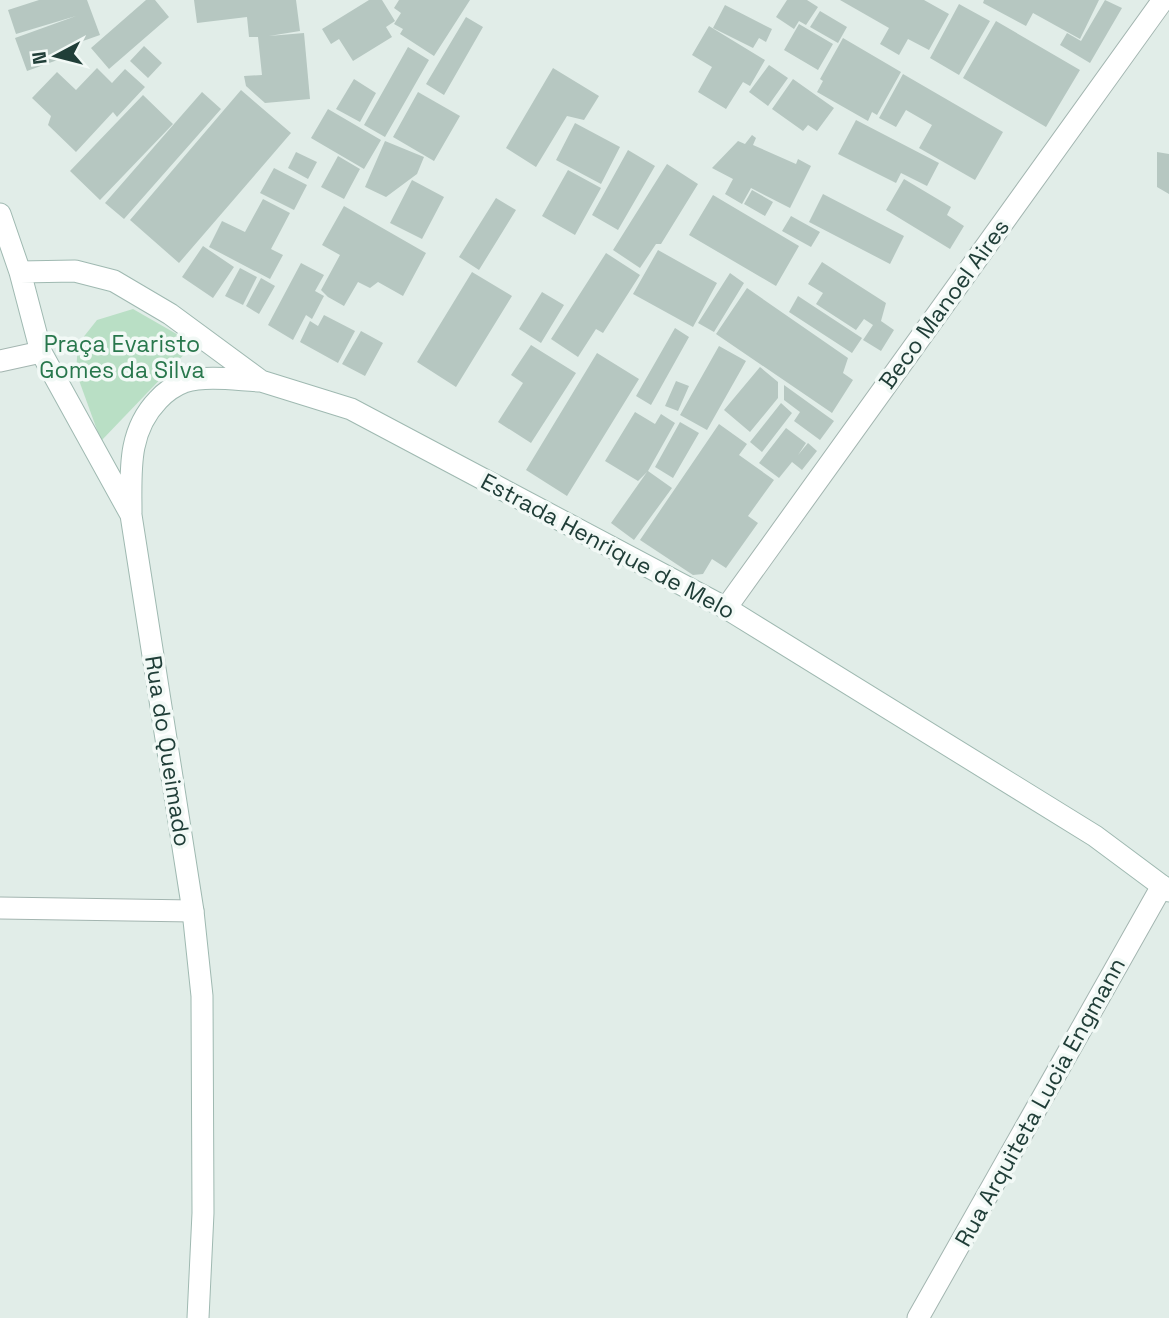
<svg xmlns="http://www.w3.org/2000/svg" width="1169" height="1318" viewBox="0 0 1169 1318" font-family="'Space Grotesk',sans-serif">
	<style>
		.green { fill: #b9dfc5 }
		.building { fill: #b6c7c1 }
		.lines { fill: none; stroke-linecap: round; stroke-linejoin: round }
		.minor-casing { stroke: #a3b5b0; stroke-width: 23 }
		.secondary-casing { stroke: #9fb9b1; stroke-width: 23 }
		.minor { stroke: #fff; stroke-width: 21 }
		.secondary { stroke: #fff; stroke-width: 21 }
		.labels { text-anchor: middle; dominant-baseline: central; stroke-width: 7; stroke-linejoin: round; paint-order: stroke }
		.street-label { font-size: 23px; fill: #203e38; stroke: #f2f9f6 }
		.park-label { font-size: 23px; fill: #28774c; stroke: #f2f9f6 }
	</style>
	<rect width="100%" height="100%" fill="#e1ede8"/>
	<!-- green -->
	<path class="green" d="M 133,309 L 194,344 L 101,441 L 76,372 L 78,344 L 97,320 Z"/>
	<!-- building -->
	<path class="building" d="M 39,0 L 87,0 L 100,35 L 83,41 L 74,54 L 27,71 L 15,38 L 76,16 L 16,34 L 8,10 Z
		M 146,0 L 155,0 L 169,17 L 109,69 L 91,48 Z
		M 194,0 L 296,0 L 300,31 L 269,36 L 304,33 L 310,99 L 265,103 L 246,86 L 244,76 L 262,75 L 258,37 L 249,37 L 247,17 L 197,23 Z
		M 369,0 L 382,0 L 395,21 L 386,27 L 392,37 L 353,61 L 339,39 L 331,44 L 322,29 Z
		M 399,0 L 470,0 L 434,56 L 400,34 L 403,29 L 394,24 L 401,13 L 394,8 Z
		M 787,0 L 807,0 L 818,7 L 806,25 L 799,21 L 794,29 L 776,17 Z
		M 840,0 L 924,0 L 949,14 L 929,50 L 908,39 L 899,55 L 880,44 L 889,28 Z
		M 984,0 L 1099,0 L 1080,39 L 1033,13 L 1026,26 L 983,3 Z
		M 1105,0 L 1122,8 L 1090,63 L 1060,45 L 1067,33 L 1081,41 Z
		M 959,4 L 990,21 L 959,75 L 930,58 Z
		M 725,5 L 772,29 L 766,42 L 759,38 L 753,48 L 713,28 Z
		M 820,11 L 847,27 L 838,43 L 810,27 Z
		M 466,17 L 483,27 L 444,95 L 426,84 Z
		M 996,21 L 1080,70 L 1046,127 L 963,78 Z
		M 799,24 L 833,44 L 818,70 L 784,50 Z
		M 709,26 L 765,60 L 750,86 L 743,82 L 726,109 L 698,92 L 712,67 L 692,55 Z
		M 843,38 L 901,72 L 877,115 L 872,112 L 868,121 L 817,92 L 823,81 L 820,79 Z
		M 144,46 L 162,63 L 148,78 L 130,61 Z
		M 408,47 L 429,60 L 385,137 L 364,125 Z
		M 769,65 L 788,78 L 768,106 L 749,92 Z
		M 97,68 L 112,83 L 125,69 L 145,87 L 117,117 L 113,112 L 76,152 L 48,125 L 51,116 L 32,98 L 57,72 L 76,90 Z
		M 553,68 L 599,96 L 584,120 L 567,116 L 536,167 L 506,148 Z
		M 903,74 L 1003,132 L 975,180 L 919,148 L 932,125 L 906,110 L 896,127 L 879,118 Z
		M 354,79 L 376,93 L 360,122 L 336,109 Z
		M 793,79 L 834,108 L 817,131 L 808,125 L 803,131 L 772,109 Z
		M 241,90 L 291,133 L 179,263 L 130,220 Z
		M 202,92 L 221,109 L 124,219 L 105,203 Z
		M 418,92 L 460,116 L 434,161 L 393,137 Z
		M 143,95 L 173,124 L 100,200 L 70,171 Z
		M 328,109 L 381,140 L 364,169 L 311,138 Z
		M 856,120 L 939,163 L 927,186 L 901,173 L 896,183 L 838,154 Z
		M 575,123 L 620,147 L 601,184 L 556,160 Z
		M 752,135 L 756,138 L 753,145 L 796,164 L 798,159 L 811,166 L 790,208 L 751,188 L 742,204 L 725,194 L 733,179 L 712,168 L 738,141 L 745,144 Z
		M 385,141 L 424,157 L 417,174 L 386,197 L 365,187 Z
		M 628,150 L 655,166 L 618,230 L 592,215 Z
		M 296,152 L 317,162 L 308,179 L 288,168 Z
		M 1157,152 L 1169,154 L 1169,194 L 1157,187 Z
		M 338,156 L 360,169 L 344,199 L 321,187 Z
		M 667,164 L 698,184 L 661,244 L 656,244 L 640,268 L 613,250 Z
		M 274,168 L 307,185 L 294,210 L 260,193 Z
		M 568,170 L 601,188 L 575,235 L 542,216 Z
		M 904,179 L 951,207 L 947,215 L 964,226 L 950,249 L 886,210 Z
		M 412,180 L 444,197 L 422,239 L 390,223 Z
		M 752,190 L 773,202 L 765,216 L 744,204 Z
		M 823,194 L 904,236 L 890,264 L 809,222 Z
		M 713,195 L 799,246 L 776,286 L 689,235 Z
		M 496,198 L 516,210 L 479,270 L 459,257 Z
		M 263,199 L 290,213 L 271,249 L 283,255 L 270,279 L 209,247 L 222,221 L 245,232 Z
		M 344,206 L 426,253 L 403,296 L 378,282 L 370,288 L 358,282 L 344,306 L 328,297 L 321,290 L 340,255 L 322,245 Z
		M 791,216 L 820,232 L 811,247 L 782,231 Z
		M 203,246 L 234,267 L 213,298 L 182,277 Z
		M 658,250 L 717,283 L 693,327 L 633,294 Z
		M 606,253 L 640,275 L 603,333 L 596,329 L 578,357 L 551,339 Z
		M 822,262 L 886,303 L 881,321 L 894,330 L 881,351 L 863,340 L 873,325 L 864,319 L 856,330 L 816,304 L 823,293 L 808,284 Z
		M 301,263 L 324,275 L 315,291 L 324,296 L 312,319 L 306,315 L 293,340 L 268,325 Z
		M 240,268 L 257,277 L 243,305 L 225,296 Z
		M 472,272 L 512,296 L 456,387 L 417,362 Z
		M 730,273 L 744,283 L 714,332 L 698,323 Z
		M 261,278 L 275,286 L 259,314 L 246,306 Z
		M 747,288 L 848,358 L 843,373 L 853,380 L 832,413 L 716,334 Z
		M 542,292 L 564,305 L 541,343 L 519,329 Z
		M 798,296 L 862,338 L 852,353 L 789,312 Z
		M 324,315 L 355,331 L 338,363 L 300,342 L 310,321 L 318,326 Z
		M 675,328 L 689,337 L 651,405 L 636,396 Z
		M 361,331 L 383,343 L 365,376 L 342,364 Z
		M 531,345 L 576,373 L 531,443 L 498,422 L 523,383 L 511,375 Z
		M 719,346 L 746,361 L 707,430 L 680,415 Z
		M 597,353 L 639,379 L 567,496 L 526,470 Z
		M 760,367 L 778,382 L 778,398 L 750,432 L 724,410 Z
		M 676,381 L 689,386 L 678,411 L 665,406 Z
		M 784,385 L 834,421 L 820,440 L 794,421 L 800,412 L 784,400 Z
		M 781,403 L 792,413 L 762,452 L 750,442 Z
		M 635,412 L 655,424 L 661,414 L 675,423 L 648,471 L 672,488 L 634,540 L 611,523 L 647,472 L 638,481 L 605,461 Z
		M 680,422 L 699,433 L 673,478 L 655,467 Z
		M 719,424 L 747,444 L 739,455 L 774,480 L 748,516 L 758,523 L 726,568 L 712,559 L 703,574 L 693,575 L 640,540 Z
		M 786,428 L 806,443 L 798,455 L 808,443 L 817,451 L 802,470 L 792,462 L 779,478 L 759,463 Z"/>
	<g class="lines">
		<defs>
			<path id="minor" d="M 0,361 L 41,352
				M 726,608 L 1163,0
				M 0,908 L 193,911
				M 918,1318 L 1162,886"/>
			<path id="secondary" d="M 0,214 L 20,272 L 41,352 L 131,515 L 193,911 L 202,996 L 203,1213 L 198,1318
				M 20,272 L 75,271 L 114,281 L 170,314 L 261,381 L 351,409 L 726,608 L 1095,836 L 1169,891
				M 131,513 C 131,472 127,432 158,400 C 164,393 175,385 184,382 C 208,375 236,380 261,381"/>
		</defs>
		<!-- minor casing -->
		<use href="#minor" class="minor-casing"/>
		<!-- secondary casing -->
		<use href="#secondary" class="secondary-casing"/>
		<!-- minor -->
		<use href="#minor" class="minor"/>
		<!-- secondary -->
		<use href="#secondary" class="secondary"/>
	</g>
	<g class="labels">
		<!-- street labels -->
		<g class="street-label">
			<text transform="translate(944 304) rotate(-54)">Beco Manoel Aires</text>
			<text transform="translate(608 546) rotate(28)">Estrada Henrique de Melo</text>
			<text transform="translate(168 751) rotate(81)">Rua do Queimado</text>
			<text transform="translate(1040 1102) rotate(-61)">Rua Arquiteta Lucia Engmann</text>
		</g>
		<!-- park labels -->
		<g class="park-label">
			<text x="122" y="344">Praça Evaristo<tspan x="122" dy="26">Gomes da Silva</tspan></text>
		</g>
	</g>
	<!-- north arrow -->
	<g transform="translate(56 56) rotate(263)" stroke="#f2f9f6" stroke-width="5" paint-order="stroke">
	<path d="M0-5L12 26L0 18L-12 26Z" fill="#203e38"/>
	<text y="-10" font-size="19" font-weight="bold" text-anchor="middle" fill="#203e38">N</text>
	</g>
</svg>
